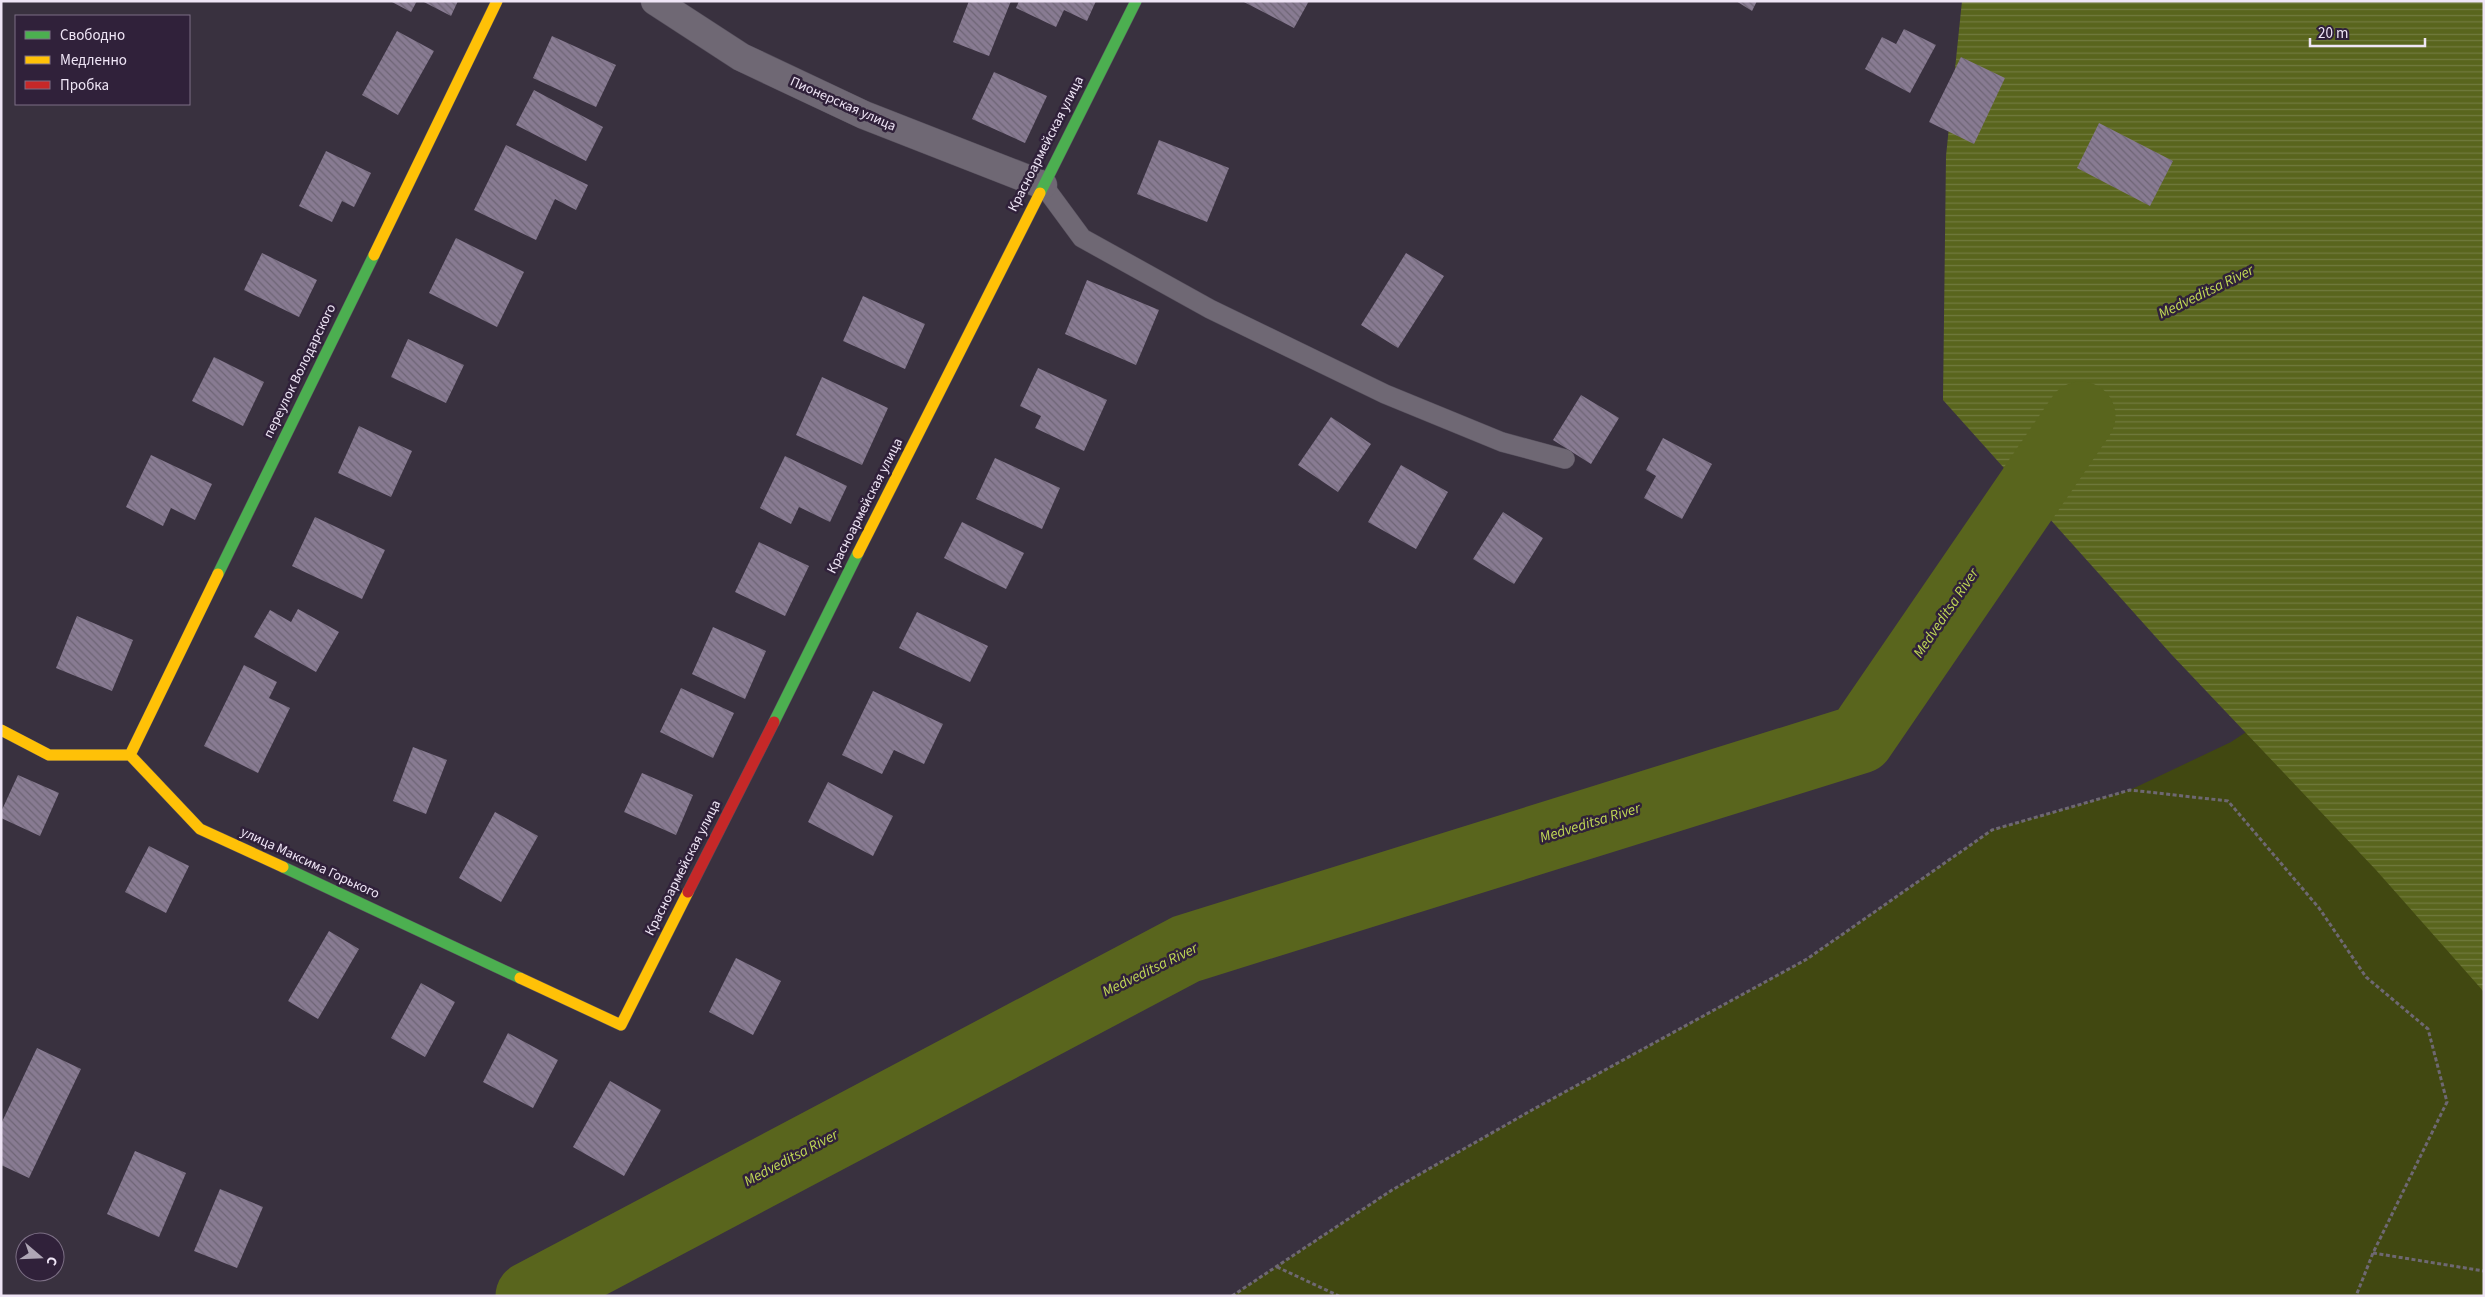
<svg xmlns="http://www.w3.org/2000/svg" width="2485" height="1297" viewBox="0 0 2485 1297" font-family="'Source Sans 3',sans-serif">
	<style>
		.green { fill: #414811 }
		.water { fill: url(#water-rules) }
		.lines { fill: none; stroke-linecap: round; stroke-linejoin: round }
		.river { stroke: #59651d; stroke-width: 69 }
		.building { fill: url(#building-back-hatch) }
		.lane-casing { stroke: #564f5c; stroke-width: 20 }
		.street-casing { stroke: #564f5c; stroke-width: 29 }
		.fast-casing { stroke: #564f5c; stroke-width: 12 }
		.slow-casing { stroke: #564f5c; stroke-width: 12 }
		.jam-casing { stroke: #564f5c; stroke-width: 12 }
		.path { stroke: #6e6872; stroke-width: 3; stroke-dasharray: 4 2.5; stroke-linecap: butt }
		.lane { stroke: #6f6874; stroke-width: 19 }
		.street { stroke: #6f6874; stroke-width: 28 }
		.fast { stroke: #4caf50; stroke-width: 11 }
		.slow { stroke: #ffc107; stroke-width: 11 }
		.jam { stroke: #c62828; stroke-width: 11 }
		.labels { text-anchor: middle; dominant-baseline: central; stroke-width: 5; stroke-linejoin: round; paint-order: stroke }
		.street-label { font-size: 14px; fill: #efe5f6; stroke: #30213a }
		.water-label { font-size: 15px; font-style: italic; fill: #c1d955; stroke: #30213a }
	</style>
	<defs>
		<pattern id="water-rules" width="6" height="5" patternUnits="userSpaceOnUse" patternTransform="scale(1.25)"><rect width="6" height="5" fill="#59651d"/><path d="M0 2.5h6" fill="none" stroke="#717b3e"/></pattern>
		<pattern id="building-back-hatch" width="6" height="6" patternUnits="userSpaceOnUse" patternTransform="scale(1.25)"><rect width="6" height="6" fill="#887b92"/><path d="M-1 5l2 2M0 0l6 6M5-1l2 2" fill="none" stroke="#6e6575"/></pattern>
	</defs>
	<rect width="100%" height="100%" fill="#39313f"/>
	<!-- green -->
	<path class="green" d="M 2484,576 L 2484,1296 L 1232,1296 L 1392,1190 L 1532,1110 L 1807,959 L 1992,830 L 2130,790 L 2231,742 Z"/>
	<!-- water -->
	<path class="water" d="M 1962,1 L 2484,1 L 2484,992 L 2376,870 L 2171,654 L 1943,400 L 1946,156 Z"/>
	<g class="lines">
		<!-- river -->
		<path class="river" d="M 530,1296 L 1186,949 L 1860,739 L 2081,416"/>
	</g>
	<!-- building -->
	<path class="building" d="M 390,1 L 417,1 L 411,12 Z
		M 422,1 L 458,1 L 451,16 Z
		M 969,1 L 1011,1 L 989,56 L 953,42 Z
		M 1019,1 L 1096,1 L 1087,21 L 1064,10 L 1056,27 L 1016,8 Z
		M 1242,1 L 1309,1 L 1294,28 Z
		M 1736,1 L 1757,1 L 1752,11 Z
		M 1904,29 L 1936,45 L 1910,93 L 1865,69 L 1882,37 L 1896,44 Z
		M 397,31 L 434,51 L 398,115 L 362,95 Z
		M 552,36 L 616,65 L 596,107 L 533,78 Z
		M 1961,57 L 2005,78 L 1974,144 L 1929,122 Z
		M 994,72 L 1047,96 L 1025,143 L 972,119 Z
		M 534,90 L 603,127 L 586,161 L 516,125 Z
		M 2099,123 L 2173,161 L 2150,206 L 2077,168 Z
		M 1159,140 L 1229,168 L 1207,222 L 1137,194 Z
		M 506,145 L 588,185 L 576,210 L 555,199 L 536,240 L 474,210 Z
		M 326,151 L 371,173 L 354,207 L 342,201 L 332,222 L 299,206 Z
		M 456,238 L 524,272 L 497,327 L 429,293 Z
		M 262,253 L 317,280 L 299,317 L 244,290 Z
		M 1406,253 L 1444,276 L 1398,348 L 1361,325 Z
		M 1087,280 L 1159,310 L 1136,365 L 1065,334 Z
		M 863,296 L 925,324 L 905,369 L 843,341 Z
		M 408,339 L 464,365 L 446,403 L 391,377 Z
		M 214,357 L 264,382 L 243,426 L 192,401 Z
		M 1038,368 L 1107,400 L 1084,451 L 1035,428 L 1041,416 L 1020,406 Z
		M 822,377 L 888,408 L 862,465 L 796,435 Z
		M 1581,395 L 1619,418 L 1591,464 L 1553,440 Z
		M 1331,417 L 1371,444 L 1338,492 L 1298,465 Z
		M 359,426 L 412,451 L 391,497 L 338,473 Z
		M 1663,438 L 1712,464 L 1682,519 L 1644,498 L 1656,476 L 1646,470 Z
		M 151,455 L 212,484 L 195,520 L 171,508 L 163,526 L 126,507 Z
		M 785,456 L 847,486 L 830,522 L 799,507 L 791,524 L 760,508 Z
		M 995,458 L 1060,488 L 1042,529 L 976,499 Z
		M 1401,465 L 1448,492 L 1416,549 L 1368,522 Z
		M 1503,512 L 1543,538 L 1514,584 L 1473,559 Z
		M 315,517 L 385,550 L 362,599 L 292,566 Z
		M 962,522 L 1024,553 L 1006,589 L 944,558 Z
		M 759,542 L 809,566 L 785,616 L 735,592 Z
		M 298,609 L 339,632 L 316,672 L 254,637 L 270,610 L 291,622 Z
		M 917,612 L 988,646 L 970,682 L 899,648 Z
		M 77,616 L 133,640 L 112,691 L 56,668 Z
		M 713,627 L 766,651 L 745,699 L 692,674 Z
		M 244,665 L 277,682 L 269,698 L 290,708 L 258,773 L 204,746 Z
		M 681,688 L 734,713 L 713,758 L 660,732 Z
		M 873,691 L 943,724 L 924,764 L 894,750 L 882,774 L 842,755 Z
		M 413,747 L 447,760 L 426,814 L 393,801 Z
		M 642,773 L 693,795 L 676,835 L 624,812 Z
		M 18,775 L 59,793 L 40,836 L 1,818 L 1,812 Z
		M 828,782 L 893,816 L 873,856 L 808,822 Z
		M 495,812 L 538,836 L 501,902 L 459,878 Z
		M 149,846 L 189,866 L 166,913 L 125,892 Z
		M 329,931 L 359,949 L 318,1019 L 288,1001 Z
		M 736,958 L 781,981 L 753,1035 L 709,1012 Z
		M 421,983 L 455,1002 L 425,1057 L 391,1038 Z
		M 508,1033 L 558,1060 L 533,1108 L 483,1082 Z
		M 37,1048 L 81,1069 L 29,1178 L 1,1165 L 1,1124 Z
		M 610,1081 L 661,1110 L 624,1176 L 573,1147 Z
		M 135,1151 L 186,1173 L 159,1237 L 107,1214 Z
		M 220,1189 L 263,1207 L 237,1268 L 194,1251 Z"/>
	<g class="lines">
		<defs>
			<path id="lane" d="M 1043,185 L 1082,238 L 1210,309 L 1385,394 L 1502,442 L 1565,459"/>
			<path id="street" d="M 655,1 L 741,57 L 864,115 L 1043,185"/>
			<path id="fast" d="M 1040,193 L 1136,1
				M 218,574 L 374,255
				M 774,722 L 858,553
				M 283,867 L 520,978"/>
			<path id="slow" d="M 374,255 L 497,1
				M 858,553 L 1040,193
				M 1,730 L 49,755 L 130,755 L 200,829 L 283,867
				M 130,755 L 218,574
				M 520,978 L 621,1025 L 688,892"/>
			<path id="jam" d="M 688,892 L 774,722"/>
		</defs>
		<!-- lane casing -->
		<use href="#lane" class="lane-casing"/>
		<!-- street casing -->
		<use href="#street" class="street-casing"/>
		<!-- fast casing -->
		<use href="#fast" class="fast-casing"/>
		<!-- slow casing -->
		<use href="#slow" class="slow-casing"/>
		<!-- jam casing -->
		<use href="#jam" class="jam-casing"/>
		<!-- path -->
		<path class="path" d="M 2373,1253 L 2484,1271
			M 1277,1267 L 1339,1296
			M 1232,1296 L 1392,1190 L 1532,1110 L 1807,959 L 1992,830 L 2130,790 L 2228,801 L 2319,908 L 2366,977 L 2428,1029 L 2447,1102 L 2373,1253 L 2356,1296"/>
		<!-- lane -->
		<use href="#lane" class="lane"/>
		<!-- street -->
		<use href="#street" class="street"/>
		<!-- fast -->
		<use href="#fast" class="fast"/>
		<!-- slow -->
		<use href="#slow" class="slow"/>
		<!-- jam -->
		<use href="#jam" class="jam"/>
	</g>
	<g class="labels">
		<!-- street labels -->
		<g class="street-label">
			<text transform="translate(843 104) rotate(24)">Пионерская улица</text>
			<text transform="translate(1046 144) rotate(-63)">Красноармейская улица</text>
			<text transform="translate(300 371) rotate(-64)">переулок Володарского</text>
			<text transform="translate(865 506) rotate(-63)">Красноармейская улица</text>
			<text transform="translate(310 863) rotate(25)">улица Максима Горького</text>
			<text transform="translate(683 868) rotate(-63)">Красноармейская улица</text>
		</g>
		<!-- water labels -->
		<g class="water-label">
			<text transform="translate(2206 292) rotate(-26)">Medveditsa River</text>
			<text transform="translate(1946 613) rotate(-56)">Medveditsa River</text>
			<text transform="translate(1590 823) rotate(-17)">Medveditsa River</text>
			<text transform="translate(1150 970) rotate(-26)">Medveditsa River</text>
			<text transform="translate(791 1158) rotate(-28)">Medveditsa River</text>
		</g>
	</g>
	<!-- border -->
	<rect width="2485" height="1297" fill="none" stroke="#efe5f6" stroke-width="5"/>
	<!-- legend -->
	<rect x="15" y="15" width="175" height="90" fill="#30213a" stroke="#7c6f85"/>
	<rect x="25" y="31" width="25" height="8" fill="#4caf50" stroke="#7c6f85"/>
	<text x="60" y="40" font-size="15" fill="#efe5f6">Свободно</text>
	<rect x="25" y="56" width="25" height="8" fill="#ffc107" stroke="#7c6f85"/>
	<text x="60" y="65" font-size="15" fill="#efe5f6">Медленно</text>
	<rect x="25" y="81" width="25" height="8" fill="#c62828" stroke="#7c6f85"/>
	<text x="60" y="90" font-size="15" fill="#efe5f6">Пробка</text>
	<!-- north arrow -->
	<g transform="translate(40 1257) rotate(109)"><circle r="24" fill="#30213a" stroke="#7c6f85"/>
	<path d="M0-4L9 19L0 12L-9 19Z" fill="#afa6b6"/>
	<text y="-8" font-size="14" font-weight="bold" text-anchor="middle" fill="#efe5f6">С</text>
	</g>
	<!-- scale -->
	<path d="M2310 38v8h115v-8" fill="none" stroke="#efe5f6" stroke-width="2.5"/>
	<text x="2318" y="38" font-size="15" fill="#efe5f6" stroke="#30213a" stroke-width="4" paint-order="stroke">20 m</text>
</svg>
